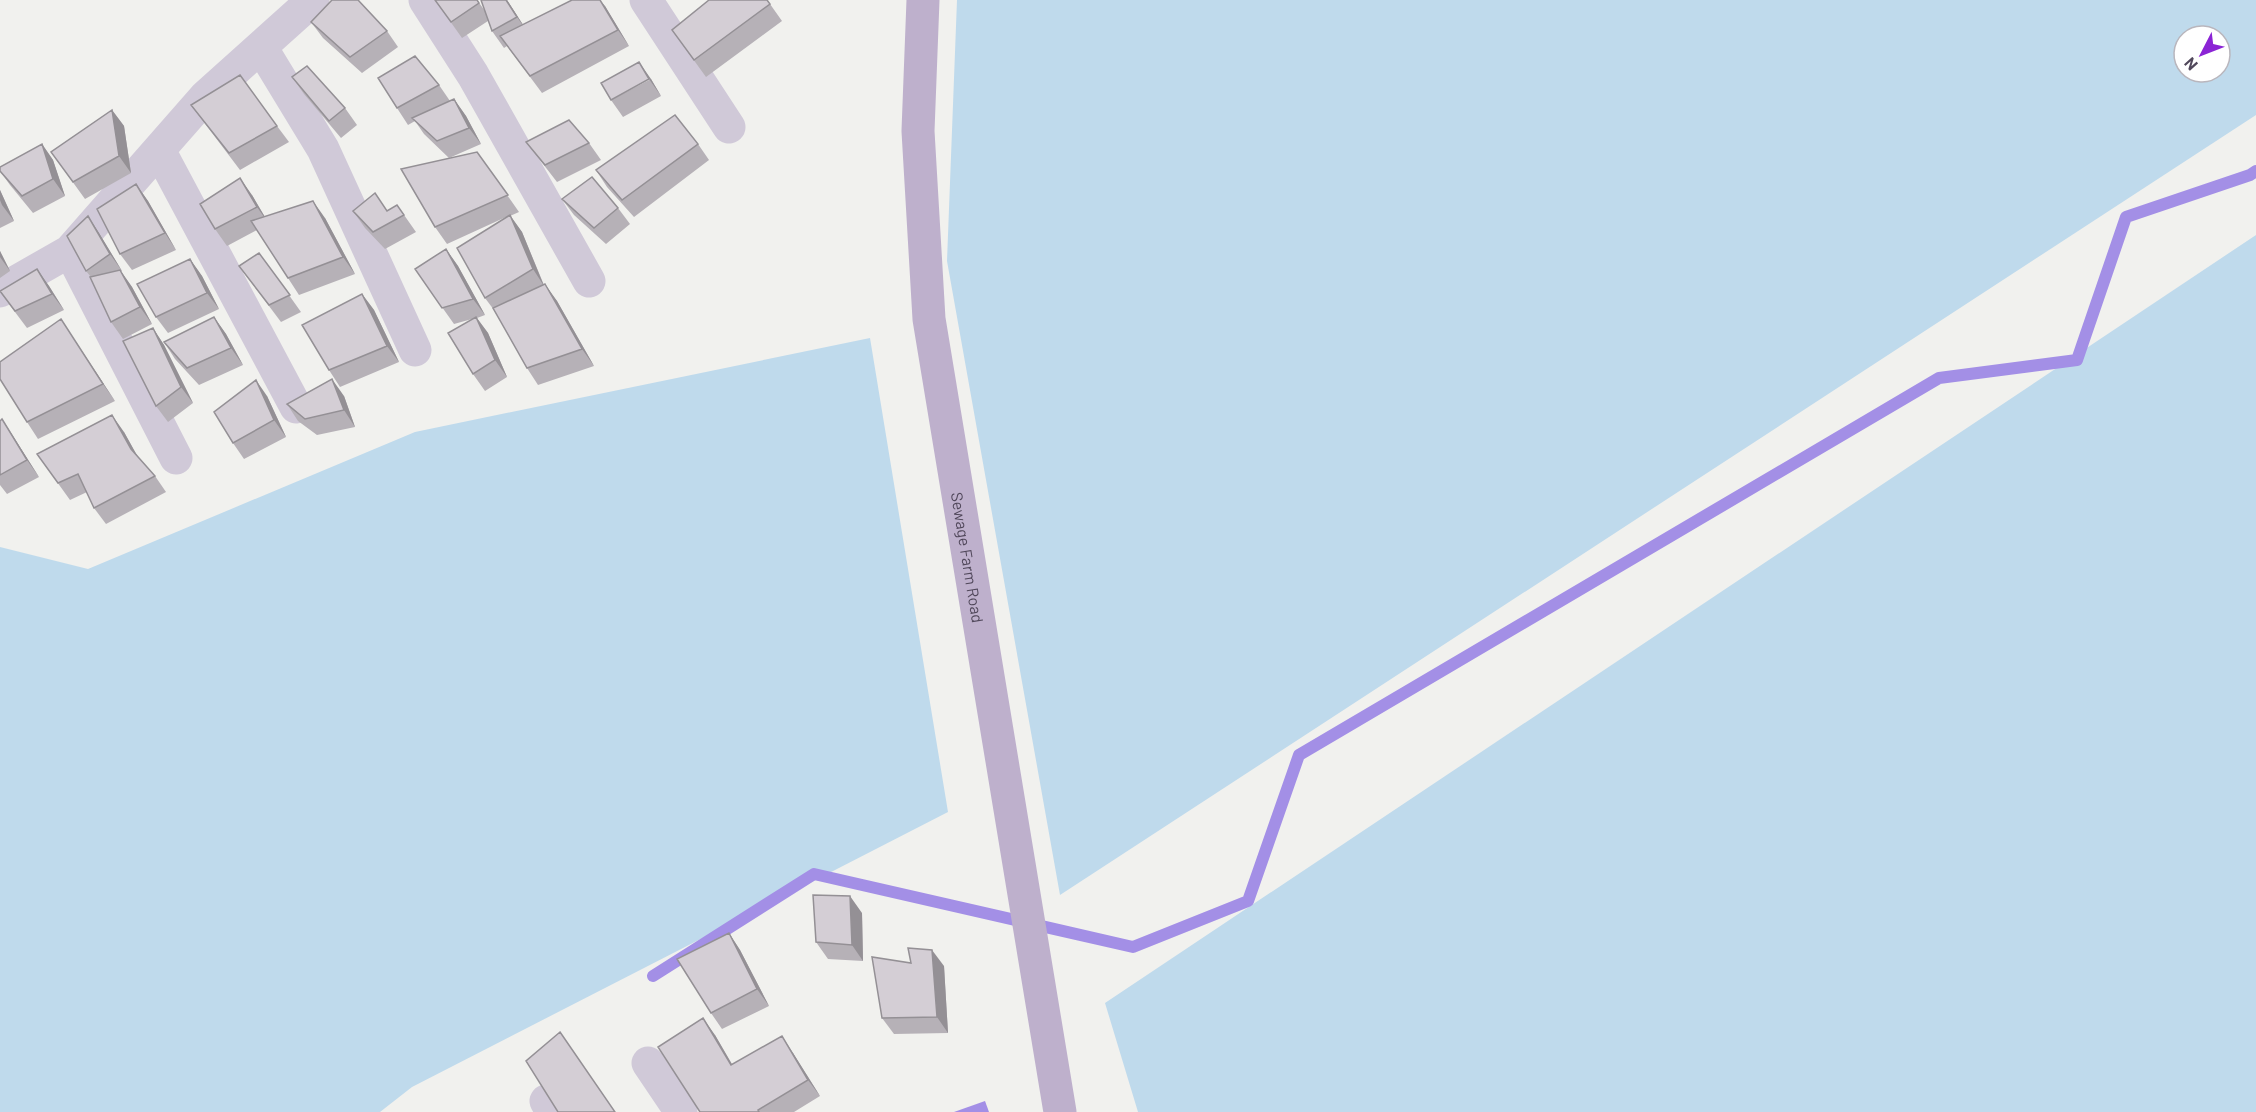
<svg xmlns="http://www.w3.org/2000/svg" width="2256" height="1112" viewBox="0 0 2256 1112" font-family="Barlow,sans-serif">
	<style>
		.green { fill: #bfdaec; fill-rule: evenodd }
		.water { fill: #a38fe6 }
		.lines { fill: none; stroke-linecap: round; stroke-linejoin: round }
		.stream { stroke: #a38fe6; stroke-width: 12 }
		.minor { stroke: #d0c9d8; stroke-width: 33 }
		.major { stroke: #beb0cc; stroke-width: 33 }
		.wall { fill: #b6b1b7 }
		.shaded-wall { fill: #949095 }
		.building { fill: #d4ced5; stroke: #949095; stroke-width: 1.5 }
		.labels { text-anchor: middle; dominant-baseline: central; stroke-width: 6; stroke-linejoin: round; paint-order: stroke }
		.street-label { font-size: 16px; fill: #51485b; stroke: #fff }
	</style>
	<rect width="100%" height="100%" fill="#f1f1ee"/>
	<!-- green -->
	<path class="green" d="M 957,0 L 2256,0 L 2256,115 L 1060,895 L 947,261 ZM 2184,36 L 2220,36 L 2220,72 L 2184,72 Z
		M 2256,235 L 2256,1112 L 1138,1112 L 1105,1003 Z
		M 870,338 L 948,812 L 412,1087 L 380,1112 L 0,1112 L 0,547 L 88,569 L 415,432 Z"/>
	<!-- water -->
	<path class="water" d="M 985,1101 L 989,1112 L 954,1112 Z"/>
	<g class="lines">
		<!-- stream -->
		<path class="stream" d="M 653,976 L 814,874 L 1133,947 L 1248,901 L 1299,755 L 1939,378 L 2077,360 L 2126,217 L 2250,175 L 2256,171"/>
		<!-- minor -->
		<path class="minor" d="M 425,0 L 473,75 L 589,281
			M 646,0 L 729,127
			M 261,47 L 323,149 L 415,350
			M 159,150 L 296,407
			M 70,251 L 176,458
			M 0,291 L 70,251 L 206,96 L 313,0
			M 648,1063 L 681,1112
			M 546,1101 L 552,1112"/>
		<!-- major -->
		<path class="major" id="s1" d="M 923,0 L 918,131 L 929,319 L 1060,1112"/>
	</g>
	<!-- wall -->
	<path class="wall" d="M 435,0 L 477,0 L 485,11 L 507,0 L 523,25 L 605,6 L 629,46 L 542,93 L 507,46 L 504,48 L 492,31 L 488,21 L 462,38 Z
		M 770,4 L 782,21 L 706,77 L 672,30 Z
		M 311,22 L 387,31 L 398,47 L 362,73 L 323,38 Z
		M 292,77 L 345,108 L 357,125 L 341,138 L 304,94 Z
		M 651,79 L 661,96 L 623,117 L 611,100 Z
		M 439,85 L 450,101 L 454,99 L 466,116 L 481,144 L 449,158 L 424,134 L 415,121 L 408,125 L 397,108 Z
		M 191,105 L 277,126 L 289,142 L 240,170 L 203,121 Z
		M 112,110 L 124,126 L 131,173 L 85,199 L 51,152 Z
		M 526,142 L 589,143 L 601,160 L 557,182 Z
		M 42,144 L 53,160 L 65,196 L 33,213 L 10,185 L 0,171 Z
		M 698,144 L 709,160 L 634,217 L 607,187 L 596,170 Z
		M 477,152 L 519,212 L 510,216 L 522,232 L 544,285 L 557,301 L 594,366 L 538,385 L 527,368 L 497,314 L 485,298 L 506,217 L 447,244 L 435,227 Z
		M 136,184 L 148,201 L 176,250 L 132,270 L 120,254 Z
		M 0,190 L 14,221 L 0,228 Z
		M 252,195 L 265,217 L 325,218 L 355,274 L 299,295 L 257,230 L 227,246 L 215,229 Z
		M 562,199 L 618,208 L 630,224 L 606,244 L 574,215 Z
		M 397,205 L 416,232 L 385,249 L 365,228 L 353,211 L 388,211 Z
		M 88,216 L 99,233 L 122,271 L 121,271 L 132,287 L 152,324 L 123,339 L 111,322 L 91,277 L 86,271 Z
		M 446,249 L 458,266 L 485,315 L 477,318 L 488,333 L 507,377 L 485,391 L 473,374 L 472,319 L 454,324 L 415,269 Z
		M 0,251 L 10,271 L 0,278 Z
		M 259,253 L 301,312 L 281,322 L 239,266 Z
		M 190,259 L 202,276 L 219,309 L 168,333 L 156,317 Z
		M 37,269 L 49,286 L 64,310 L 27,328 L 0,292 Z
		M 362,294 L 374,310 L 399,362 L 340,387 L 329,370 Z
		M 214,317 L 226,334 L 243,365 L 199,385 L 175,359 L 164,342 Z
		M 153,328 L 164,345 L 193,403 L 168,422 L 156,406 Z
		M 72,336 L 115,401 L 38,439 L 27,422 Z
		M 267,396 L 286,437 L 244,459 L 233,443 Z
		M 344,396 L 355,427 L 317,435 L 298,421 L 287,404 Z
		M 2,419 L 39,477 L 7,494 L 0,485 L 0,421 Z
		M 124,432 L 137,456 L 155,476 L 166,492 L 106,524 L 94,508 L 87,492 L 70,500 L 37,454 Z
		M 862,913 L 863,961 L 828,959 L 816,942 Z
		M 729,933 L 740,950 L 769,1006 L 722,1029 L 711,1013 Z
		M 911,963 L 944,966 L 948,1033 L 894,1034 L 882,1018 Z
		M 715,1035 L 732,1064 L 793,1053 L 820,1096 L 794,1112 L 700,1112 Z"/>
	<!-- shaded-wall -->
	<path class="shaded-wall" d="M 506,0 L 507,0 L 529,34 L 517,17 Z
		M 600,0 L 605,6 L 629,46 L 618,30 Z
		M 639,62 L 651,79 L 661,96 L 649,79 Z
		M 454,99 L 466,116 L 481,144 L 469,128 Z
		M 112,110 L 124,126 L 131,173 L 119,156 Z
		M 42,144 L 53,160 L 65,196 L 53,179 Z
		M 240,178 L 252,195 L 269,224 L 257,207 Z
		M 136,184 L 148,201 L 176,250 L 165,233 Z
		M 0,190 L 14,221 L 2,205 L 0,200 Z
		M 313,201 L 325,218 L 355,274 L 343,257 Z
		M 510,215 L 522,232 L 544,286 L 533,269 Z
		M 88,216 L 99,233 L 122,271 L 110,254 Z
		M 446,249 L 458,266 L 485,315 L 473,299 Z
		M 0,251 L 10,271 L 0,257 Z
		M 190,259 L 202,276 L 219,309 L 207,293 Z
		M 37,269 L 49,286 L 64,310 L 52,294 Z
		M 120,270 L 132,287 L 152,324 L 140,307 Z
		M 545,284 L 557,301 L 594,366 L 582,349 Z
		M 362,294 L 374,310 L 399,362 L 387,346 Z
		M 214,317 L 226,334 L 243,365 L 231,348 Z
		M 476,317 L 488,333 L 507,377 L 495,360 Z
		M 61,319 L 72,336 L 115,401 L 103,384 Z
		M 153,328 L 164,345 L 193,403 L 181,387 Z
		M 332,379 L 344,396 L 355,427 L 344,410 Z
		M 256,380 L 267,396 L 286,437 L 274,420 Z
		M 112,415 L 124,432 L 143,466 L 131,449 Z
		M 2,419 L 13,436 L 39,477 L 27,460 Z
		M 850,896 L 862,913 L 863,961 L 852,945 Z
		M 729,933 L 740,950 L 769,1006 L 757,989 Z
		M 932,950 L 944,966 L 948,1033 L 937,1017 Z
		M 703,1018 L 715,1035 L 742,1082 L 731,1065 Z
		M 782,1036 L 793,1053 L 820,1096 L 808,1080 Z"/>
	<!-- building -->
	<path class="building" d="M 332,0 L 358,0 L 387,31 L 350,57 L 311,22 Z
		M 435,0 L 477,0 L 479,3 L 451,22 Z
		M 481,0 L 506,0 L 517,17 L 492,31 Z
		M 572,0 L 600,0 L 618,30 L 530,76 L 500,36 Z
		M 709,0 L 767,0 L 770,4 L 694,60 L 672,30 Z
		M 415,56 L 439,85 L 397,108 L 378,78 Z
		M 639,62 L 649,79 L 611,100 L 601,83 Z
		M 307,66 L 345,108 L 329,121 L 292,77 Z
		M 240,75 L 277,126 L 229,153 L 191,105 Z
		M 454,99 L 469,128 L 437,141 L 412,118 Z
		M 112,110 L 119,156 L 73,182 L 51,152 Z
		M 675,115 L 698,144 L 622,200 L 596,170 Z
		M 569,120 L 589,143 L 545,165 L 526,142 Z
		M 42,144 L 53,179 L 22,196 L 0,171 L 0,167 Z
		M 477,152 L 508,195 L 435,227 L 401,169 Z
		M 592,177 L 618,208 L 594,228 L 562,199 Z
		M 240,178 L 257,207 L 215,229 L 200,204 Z
		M 136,184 L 165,233 L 120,254 L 97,209 Z
		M 375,193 L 387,211 L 397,205 L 404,215 L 373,232 L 353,211 Z
		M 313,201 L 343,257 L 288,278 L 251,221 Z
		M 510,215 L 533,269 L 485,298 L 457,248 Z
		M 88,216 L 110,254 L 86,271 L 67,236 Z
		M 446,249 L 473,299 L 442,308 L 415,269 Z
		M 259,253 L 290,295 L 269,305 L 239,266 Z
		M 190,259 L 207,293 L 156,317 L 137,284 Z
		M 37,269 L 52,294 L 15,311 L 0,291 Z
		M 120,270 L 140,307 L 111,322 L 90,277 Z
		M 545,284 L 582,349 L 527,368 L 493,308 Z
		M 362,294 L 387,346 L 329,370 L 302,325 Z
		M 214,317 L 231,348 L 187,368 L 164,342 Z
		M 476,317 L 495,360 L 473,374 L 448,333 Z
		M 61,319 L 103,384 L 27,422 L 0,379 L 0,362 Z
		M 153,328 L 181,387 L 156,406 L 123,341 Z
		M 332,379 L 344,410 L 305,419 L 287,404 Z
		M 256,380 L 274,420 L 233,443 L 214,412 Z
		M 112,415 L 131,449 L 155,476 L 94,508 L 78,474 L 58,483 L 37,454 Z
		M 2,419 L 27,460 L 0,475 L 0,421 Z
		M 813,895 L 850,896 L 852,945 L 816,942 Z
		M 729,933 L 757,989 L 711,1013 L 677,959 Z
		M 908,948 L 932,950 L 937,1017 L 882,1018 L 872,957 L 911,963 Z
		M 703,1018 L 731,1065 L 782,1036 L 808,1080 L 758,1110 L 759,1112 L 700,1112 L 658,1047 Z
		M 560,1032 L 615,1112 L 558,1112 L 526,1061 Z"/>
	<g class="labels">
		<!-- street labels -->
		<g class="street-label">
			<text stroke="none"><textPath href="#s1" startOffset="561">Sewage Farm Road</textPath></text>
		</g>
	</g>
	<!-- north arrow -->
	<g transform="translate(2202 54) rotate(228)"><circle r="28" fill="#ffffff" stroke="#b9b6bd" stroke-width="1.5"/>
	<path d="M0-4.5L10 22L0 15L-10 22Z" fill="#8b24d5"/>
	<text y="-9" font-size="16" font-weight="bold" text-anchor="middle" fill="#51485b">N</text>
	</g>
</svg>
